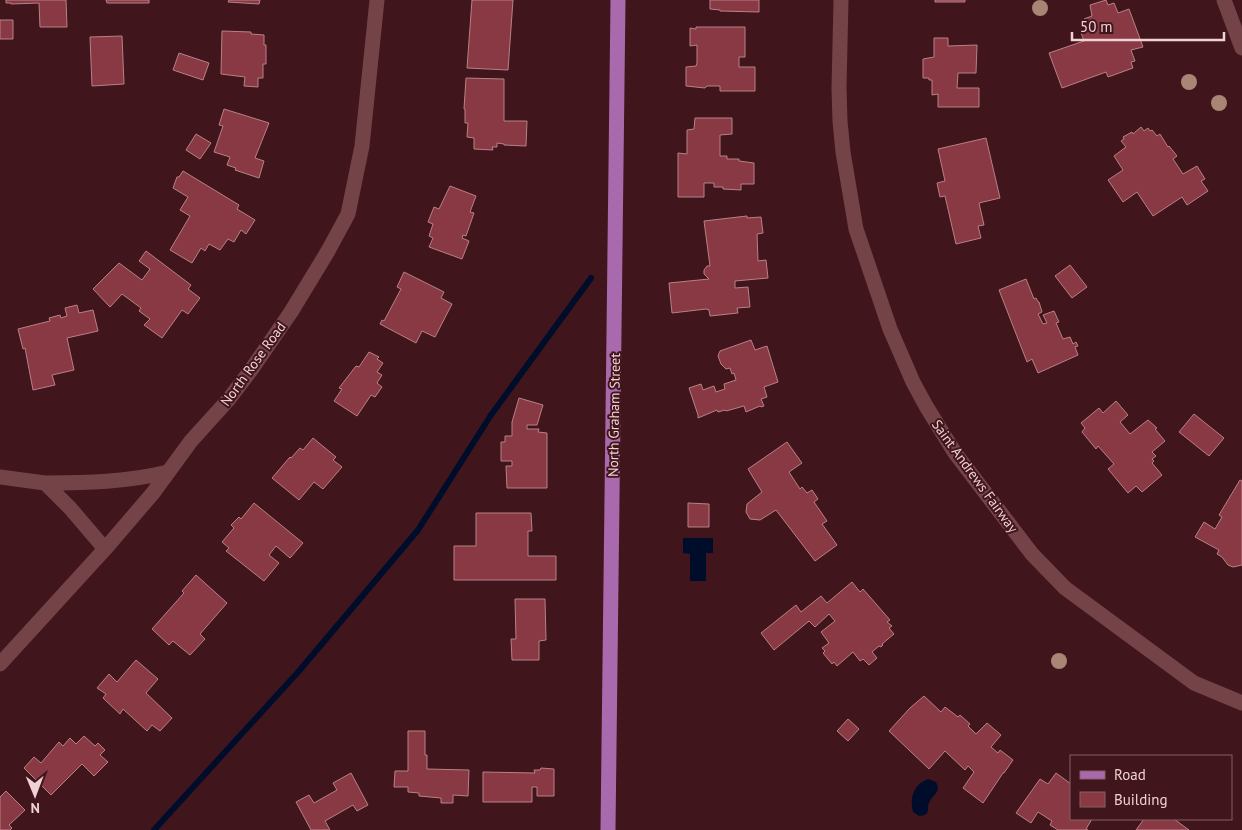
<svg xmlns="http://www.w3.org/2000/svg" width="1242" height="830" viewBox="0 0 1242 830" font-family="'PT Sans',sans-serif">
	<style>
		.water { fill: #000d2a }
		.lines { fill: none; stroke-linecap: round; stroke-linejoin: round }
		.stream { stroke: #000d2a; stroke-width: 6 }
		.building { fill: #893944; stroke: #b88186 }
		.minor { stroke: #744348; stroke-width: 15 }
		.major { stroke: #a969ad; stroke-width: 15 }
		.tree { fill: #a88574 }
		.labels { text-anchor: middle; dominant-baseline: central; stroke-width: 4; stroke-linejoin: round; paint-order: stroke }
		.street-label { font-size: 14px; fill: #f0d2d4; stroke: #41151c }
	</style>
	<rect width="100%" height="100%" fill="#41151c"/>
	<!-- water -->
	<path class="water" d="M 683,538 L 713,538 L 713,553 L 706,553 L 706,581 L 690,581 L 690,554 L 683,553 Z
		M 928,779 L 936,782 C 941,792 935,793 930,801 C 925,808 933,815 919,816 L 913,812 C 909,798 914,784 928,779 Z"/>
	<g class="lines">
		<!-- stream -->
		<path class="stream" d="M 154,830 L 299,671 L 418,530 L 491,415 L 591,278"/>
	</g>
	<!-- building -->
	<path class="building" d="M 6,0 L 66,0 L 67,27 L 40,27 L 39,3 L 11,4 L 11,3 L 6,3 Z
		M 106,0 L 149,0 L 149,3 L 107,3 Z
		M 229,0 L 260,0 L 259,4 L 228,2 Z
		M 472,0 L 513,0 L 508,70 L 467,68 Z
		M 710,0 L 759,0 L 759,12 L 720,11 L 720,10 L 710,9 Z
		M 935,0 L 965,0 L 965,2 L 935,2 Z
		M 1106,0 L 1108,5 L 1114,3 L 1118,13 L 1129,9 L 1143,47 L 1131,50 L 1135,61 L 1131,62 L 1133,68 L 1108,77 L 1106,72 L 1062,88 L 1049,53 L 1084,41 L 1081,33 L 1088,30 L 1084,19 L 1092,16 L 1090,5 Z
		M 0,20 L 13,20 L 13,39 L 0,39 Z
		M 696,27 L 745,27 L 745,57 L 739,57 L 739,67 L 755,67 L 755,91 L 720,91 L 720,86 L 707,86 L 705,88 L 686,86 L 686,67 L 696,66 L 697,63 L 697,45 L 690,46 L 690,28 L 696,29 Z
		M 222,31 L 251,32 L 251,34 L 264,35 L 264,45 L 266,45 L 266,64 L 263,64 L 263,78 L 258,78 L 258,87 L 244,86 L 245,77 L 221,74 Z
		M 122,36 L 124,84 L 92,86 L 90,37 Z
		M 934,38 L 948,38 L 948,46 L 977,45 L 976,73 L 958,73 L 957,88 L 979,88 L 979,107 L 938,107 L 938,94 L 932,95 L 932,80 L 929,80 L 929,78 L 923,78 L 923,59 L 934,57 Z
		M 179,53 L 209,63 L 203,80 L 173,70 Z
		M 466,78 L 504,79 L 504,121 L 527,121 L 526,146 L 504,145 L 504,144 L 497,143 L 497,147 L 492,147 L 493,150 L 474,149 L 474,138 L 467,137 L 468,123 L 465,123 L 465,109 L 464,109 Z
		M 224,109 L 269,123 L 255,158 L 264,161 L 259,178 L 235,170 L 236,168 L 227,165 L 230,157 L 214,152 L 223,126 L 219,125 Z
		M 695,118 L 732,118 L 732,134 L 720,135 L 720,156 L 727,156 L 727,159 L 739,159 L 739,161 L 754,163 L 754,184 L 741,184 L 741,190 L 723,189 L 723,187 L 714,187 L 714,183 L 704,183 L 704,197 L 678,197 L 678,153 L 687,154 L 687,130 L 694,129 Z
		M 1141,127 L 1144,131 L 1148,128 L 1150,131 L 1152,130 L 1157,136 L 1160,134 L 1168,147 L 1169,146 L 1177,156 L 1173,159 L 1183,174 L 1197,166 L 1205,179 L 1201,181 L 1208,191 L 1187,205 L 1182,197 L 1153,216 L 1137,192 L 1123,202 L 1108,180 L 1123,170 L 1114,156 L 1126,147 L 1121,141 L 1124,139 L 1123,137 L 1132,132 L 1133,134 Z
		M 196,134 L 211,143 L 200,159 L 186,150 Z
		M 986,138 L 1000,198 L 979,203 L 984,225 L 978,226 L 981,238 L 956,244 L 945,196 L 940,197 L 937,183 L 945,181 L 938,149 Z
		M 183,171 L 239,205 L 237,209 L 255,220 L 246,234 L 241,230 L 234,242 L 228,239 L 220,250 L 209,244 L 205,251 L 201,248 L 192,263 L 170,250 L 190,216 L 180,210 L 188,197 L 173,188 L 177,177 L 179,177 Z
		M 450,186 L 476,196 L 470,212 L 474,213 L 466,236 L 463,235 L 462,238 L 469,241 L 462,259 L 429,247 L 433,238 L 429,236 L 433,224 L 428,222 L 434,207 L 439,209 Z
		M 747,216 L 747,218 L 761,217 L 763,233 L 757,234 L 758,261 L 766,260 L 768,278 L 735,281 L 735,288 L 748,287 L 750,307 L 737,308 L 738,313 L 710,316 L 709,310 L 706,309 L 672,313 L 669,283 L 709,279 L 704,274 L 704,270 L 707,266 L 710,266 L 704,221 Z
		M 146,251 L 191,285 L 188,289 L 200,298 L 188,314 L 182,310 L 162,338 L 144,325 L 150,319 L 139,311 L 141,308 L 122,294 L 110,307 L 93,289 L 119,263 L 142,280 L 150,269 L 139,261 Z
		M 1070,265 L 1087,287 L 1072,298 L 1055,276 Z
		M 404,272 L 444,292 L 441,298 L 452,304 L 435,337 L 422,331 L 416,343 L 380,324 L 382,320 L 384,321 L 401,289 L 397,287 Z
		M 1026,279 L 1034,299 L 1036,298 L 1038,302 L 1039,302 L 1042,312 L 1038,314 L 1043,324 L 1047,323 L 1043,315 L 1054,311 L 1059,322 L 1056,323 L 1063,339 L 1070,337 L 1073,344 L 1076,342 L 1078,346 L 1075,347 L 1078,355 L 1038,373 L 1032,359 L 1027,362 L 999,290 Z
		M 77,305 L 79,313 L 93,310 L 98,331 L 67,338 L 74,370 L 52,375 L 55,385 L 33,390 L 25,348 L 23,349 L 18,329 L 50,321 L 49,318 L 60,315 L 61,318 L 67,316 L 65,308 Z
		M 751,340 L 755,350 L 767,346 L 778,382 L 764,387 L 767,397 L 761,399 L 764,406 L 761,407 L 760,406 L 746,412 L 744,406 L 726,411 L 725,410 L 718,412 L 717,410 L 698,418 L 698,415 L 689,388 L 701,384 L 703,390 L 714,386 L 716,392 L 725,389 L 724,384 L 736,380 L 734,373 L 732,374 L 730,368 L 726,369 L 721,364 L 718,356 L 720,351 Z
		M 369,352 L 379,357 L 377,359 L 383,363 L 377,372 L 382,375 L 377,383 L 382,387 L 375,397 L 371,395 L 357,416 L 334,401 L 342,389 L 339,388 L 356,366 L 359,367 Z
		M 519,398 L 543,405 L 537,425 L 527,425 L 527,429 L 539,429 L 538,432 L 547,433 L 547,488 L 507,488 L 506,466 L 512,466 L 512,461 L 501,461 L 501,442 L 505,442 L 505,436 L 512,436 L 512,422 Z
		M 1116,401 L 1128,415 L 1120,422 L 1130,434 L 1148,420 L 1157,428 L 1155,429 L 1165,441 L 1152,452 L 1156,456 L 1152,459 L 1154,461 L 1152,463 L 1162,475 L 1142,492 L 1136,486 L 1128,493 L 1108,469 L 1114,464 L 1098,446 L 1096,449 L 1082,432 L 1085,428 L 1081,423 L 1099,408 L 1103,413 Z
		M 1194,414 L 1224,438 L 1209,456 L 1179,432 Z
		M 313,438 L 336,457 L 333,460 L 342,467 L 323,489 L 314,482 L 299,500 L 272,478 L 290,457 L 291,458 L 300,448 L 303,450 Z
		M 787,442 L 802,463 L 789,472 L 800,489 L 802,487 L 807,493 L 812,490 L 818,499 L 814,502 L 827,521 L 822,524 L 837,545 L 815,561 L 776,510 L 760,520 L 750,519 L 746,512 L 747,504 L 762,492 L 748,469 Z
		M 1240,480 L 1242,481 L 1242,565 L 1233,567 L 1228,565 L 1222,557 L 1217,554 L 1219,550 L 1195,537 L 1204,522 L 1215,529 L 1222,517 L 1219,515 Z
		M 254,503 L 303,543 L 290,558 L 276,546 L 269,555 L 279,563 L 264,581 L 226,551 L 229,548 L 222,542 L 234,528 L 231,525 L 239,517 L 241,519 Z
		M 688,503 L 709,504 L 709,527 L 688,527 Z
		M 476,513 L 531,513 L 532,531 L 528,531 L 528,556 L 556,556 L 556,580 L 454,580 L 454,546 L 476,546 Z
		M 196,575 L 227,603 L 200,634 L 205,639 L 190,655 L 173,641 L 169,645 L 152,629 L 184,593 L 182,591 Z
		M 852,582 L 860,592 L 863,589 L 890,620 L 887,622 L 892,626 L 889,628 L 894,634 L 882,644 L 883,645 L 881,647 L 879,646 L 872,652 L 877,658 L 869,665 L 863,659 L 860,661 L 853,652 L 837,666 L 834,662 L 832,664 L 823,653 L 825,651 L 822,648 L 829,643 L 821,632 L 835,621 L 829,614 L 815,627 L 809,621 L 774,650 L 761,633 L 796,605 L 801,612 L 821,596 L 827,603 Z
		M 515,599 L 545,599 L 546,640 L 539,641 L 539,660 L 512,660 L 511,639 L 516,639 Z
		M 136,660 L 158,679 L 146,693 L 172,718 L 160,731 L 152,725 L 147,731 L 123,709 L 120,714 L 103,698 L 106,694 L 97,688 L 109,674 L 117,682 Z
		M 924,696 L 941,712 L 945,707 L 958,717 L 960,715 L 970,724 L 968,726 L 976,734 L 987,723 L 1001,735 L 991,747 L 998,753 L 1000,750 L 1013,760 L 1004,773 L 1003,773 L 983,803 L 963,788 L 974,772 L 968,766 L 965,770 L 945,751 L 929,769 L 889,731 L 910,708 Z
		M 848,719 L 859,729 L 848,741 L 837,731 Z
		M 408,731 L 425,731 L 425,755 L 427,755 L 427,769 L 469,770 L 468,796 L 453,795 L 453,803 L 441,803 L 441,798 L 419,796 L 419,793 L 408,792 L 408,787 L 394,787 L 395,771 L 408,771 Z
		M 84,736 L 95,746 L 98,743 L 105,750 L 100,755 L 108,762 L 94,776 L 82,764 L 51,795 L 24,768 L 34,757 L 41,763 L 59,742 L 63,746 L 70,738 L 76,744 Z
		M 541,768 L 554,769 L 554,796 L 537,796 L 537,787 L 532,787 L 532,802 L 483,802 L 483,772 L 535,773 L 534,770 L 540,770 Z
		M 351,773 L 368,805 L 357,811 L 353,805 L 325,821 L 330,830 L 311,830 L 296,802 L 309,795 L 314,803 L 337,790 L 333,783 Z
		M 1056,773 L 1071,784 L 1071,819 L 1092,819 L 1086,829 L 1088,830 L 1058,830 L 1050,825 L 1052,821 L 1038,812 L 1031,823 L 1016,813 L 1040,779 L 1048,784 Z
		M 6,791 L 25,810 L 9,825 L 12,828 L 10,830 L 0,830 L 0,797 Z
		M 1144,819 L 1174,819 L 1189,830 L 1136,830 Z"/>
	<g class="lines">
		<!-- minor -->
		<path class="minor" d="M 841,0 L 839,88 L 840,121 L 843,152 L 856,229 L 890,329 L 913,382 L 926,406 L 955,453 L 1032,554 L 1065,588 L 1194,683 L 1242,703
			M 1224,0 L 1242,48
			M 0,477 L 45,483 L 70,508 L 105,549
			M 45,483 C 87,483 127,482 168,472
			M 0,664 L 105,549 L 153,493 L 191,441 L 229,399 L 251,370 L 291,312 L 328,251 L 348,214 L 362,146 L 377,0"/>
		<!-- major -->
		<path class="major" d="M 608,830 L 618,0"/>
	</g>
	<!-- trees -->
	<g class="tree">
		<circle cx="1040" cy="8" r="8"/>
		<circle cx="1189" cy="82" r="8"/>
		<circle cx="1219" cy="103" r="8"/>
		<circle cx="1059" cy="661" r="8"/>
	</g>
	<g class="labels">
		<!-- street labels -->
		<g class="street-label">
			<text transform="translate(253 364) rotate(-54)">North Rose Road</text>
			<text transform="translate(614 415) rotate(-89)">North Graham Street</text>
			<text transform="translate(975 476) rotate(54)">Saint Andrews Fairway</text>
		</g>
	</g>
	<!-- legend -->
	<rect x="1070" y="755" width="162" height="65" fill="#41151c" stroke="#876166"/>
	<rect x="1080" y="771" width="25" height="8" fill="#a969ad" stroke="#876166"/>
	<text x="1114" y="780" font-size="15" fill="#f0d2d4">Road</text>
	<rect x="1080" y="792" width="25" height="15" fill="#893944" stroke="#876166"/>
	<text x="1114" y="805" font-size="15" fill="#f0d2d4">Building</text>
	<!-- north arrow -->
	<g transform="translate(35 795) rotate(179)" stroke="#41151c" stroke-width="4" paint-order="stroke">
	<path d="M0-4L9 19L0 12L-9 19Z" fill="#f0d2d4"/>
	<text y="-8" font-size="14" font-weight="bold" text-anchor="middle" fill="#f0d2d4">N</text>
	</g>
	<!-- scale -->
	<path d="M1072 32v8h152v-8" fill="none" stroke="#f0d2d4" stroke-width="2.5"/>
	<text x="1080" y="32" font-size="15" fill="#f0d2d4" stroke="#41151c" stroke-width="4" paint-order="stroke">50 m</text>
</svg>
